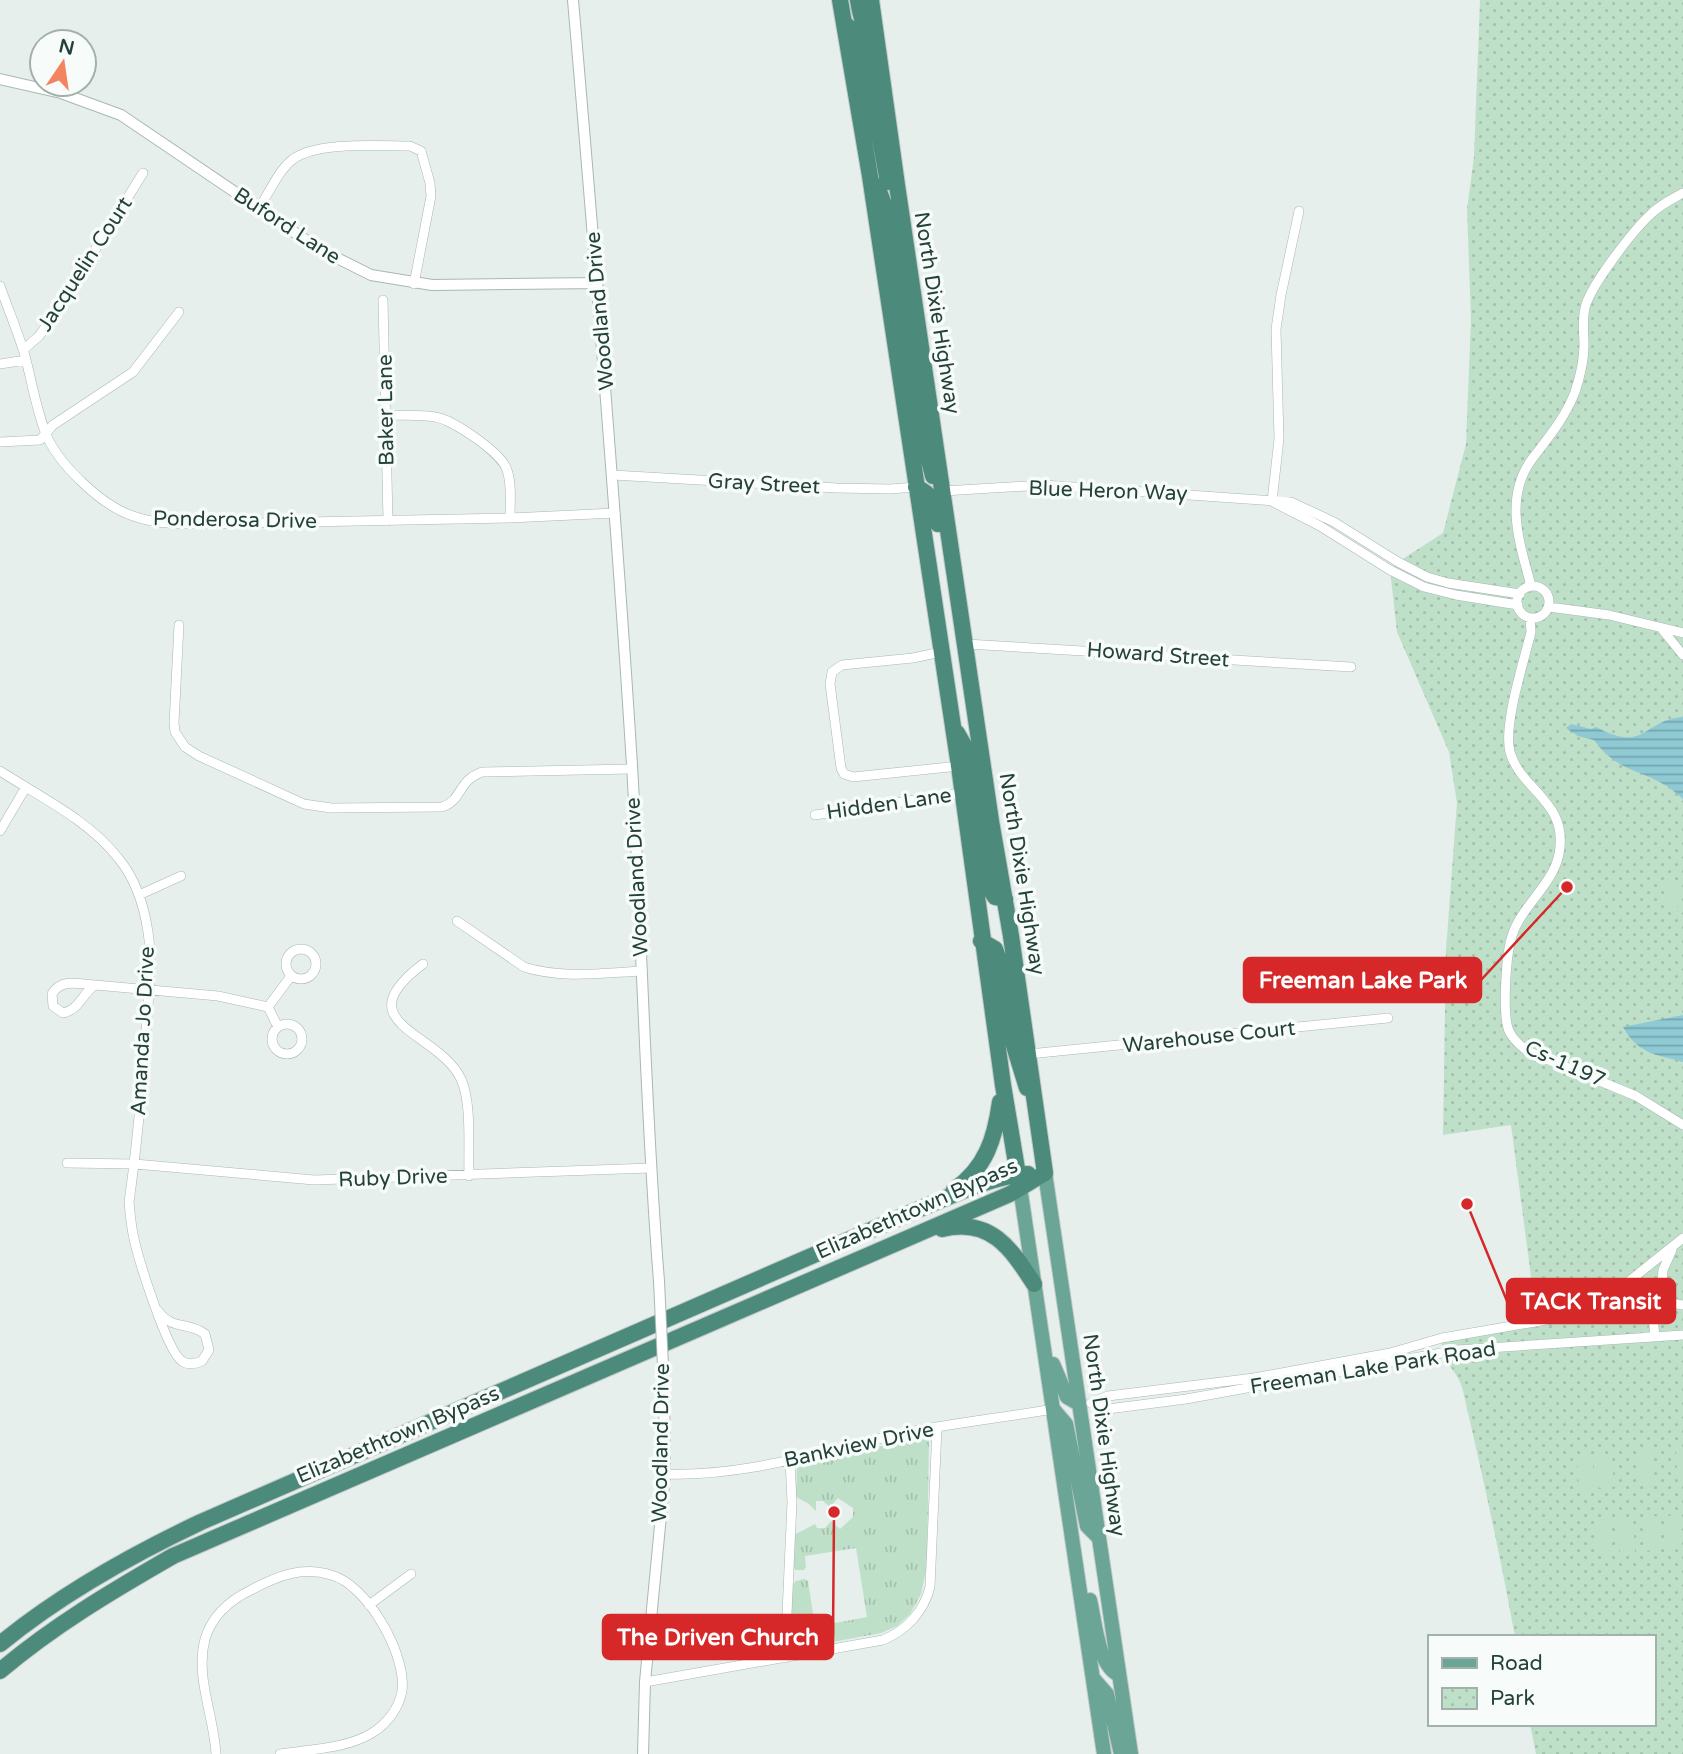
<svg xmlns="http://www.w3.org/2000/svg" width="1683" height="1754" viewBox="0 0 1683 1754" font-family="'Varela Round',sans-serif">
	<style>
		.grass { fill: url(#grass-tufts) }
		.park { fill: url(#park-dots) }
		.garden { fill: #bfe0c8 }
		.water { fill: url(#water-rules) }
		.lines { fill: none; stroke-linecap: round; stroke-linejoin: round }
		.minor-casing { stroke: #a8b8b2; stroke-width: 10 }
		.tertiary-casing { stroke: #a8b8b2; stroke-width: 12 }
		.primary-casing { stroke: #c2cac8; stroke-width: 16 }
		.trunk-casing { stroke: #c2cac8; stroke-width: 18 }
		.minor { stroke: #fff; stroke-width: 9 }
		.tertiary { stroke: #fff; stroke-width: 10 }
		.primary { stroke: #6aa596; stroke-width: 14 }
		.trunk { stroke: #4c8a7c; stroke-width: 16 }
		.tertiary-bridge-casing { stroke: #a8b8b2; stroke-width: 12; stroke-linecap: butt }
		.tertiary-bridge { stroke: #fff; stroke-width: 10 }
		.labels { text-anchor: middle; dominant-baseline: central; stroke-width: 7; stroke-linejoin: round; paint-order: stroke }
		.street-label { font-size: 21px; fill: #24423a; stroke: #f7fbf9 }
		.leader { fill: none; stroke: #d62828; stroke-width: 2.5 }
		.callout-dot { fill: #d62828; stroke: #f7fbf9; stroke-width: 2.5 }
		.callout { fill: #d62828; stroke: #d62828; stroke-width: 2.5 }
		.callout-label { font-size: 23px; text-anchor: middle; font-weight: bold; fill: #fff }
	</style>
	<defs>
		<pattern id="grass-tufts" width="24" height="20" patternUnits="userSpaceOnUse" patternTransform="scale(1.75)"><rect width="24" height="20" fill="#bfe0c8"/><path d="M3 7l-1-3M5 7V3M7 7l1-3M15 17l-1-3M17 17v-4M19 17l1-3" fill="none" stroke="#a4c1ad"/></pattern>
		<pattern id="park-dots" width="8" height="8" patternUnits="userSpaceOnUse" patternTransform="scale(1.75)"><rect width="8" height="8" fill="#bfe0c8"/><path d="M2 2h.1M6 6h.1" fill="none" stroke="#a4c1ad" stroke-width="1.8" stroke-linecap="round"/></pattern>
		<pattern id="water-rules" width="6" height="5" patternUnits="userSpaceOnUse" patternTransform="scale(1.75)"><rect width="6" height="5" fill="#8ec9d4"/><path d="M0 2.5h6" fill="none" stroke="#74a5ad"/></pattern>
	</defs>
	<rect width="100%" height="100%" fill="#e6efeb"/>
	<!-- grass -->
	<path class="grass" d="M 926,1435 L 929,1439 L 927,1566 L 921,1594 L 910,1614 L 897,1626 L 881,1633 L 789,1650 L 791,1586 L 796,1581 L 804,1579 L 808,1581 L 815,1627 L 867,1617 L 856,1548 L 805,1556 L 806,1567 L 804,1570 L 795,1570 L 792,1565 L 794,1535 L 815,1524 L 817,1528 L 825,1528 L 831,1521 L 840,1529 L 853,1517 L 853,1508 L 838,1498 L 830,1507 L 823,1501 L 816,1501 L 816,1511 L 809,1504 L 796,1497 L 797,1467 Z"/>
	<!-- park -->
	<path class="park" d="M 1480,0 L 1683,0 L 1683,1754 L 1536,1754 L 1530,1724 L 1653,1724 L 1653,1637 L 1515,1637 C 1500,1554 1482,1473 1463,1391 C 1458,1368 1440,1365 1442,1338 L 1477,1333 L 1536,1314 L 1511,1125 L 1443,1135 L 1446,950 L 1457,803 L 1449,752 L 1397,632 L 1390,570 L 1398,562 L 1443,533 L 1466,444 L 1471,319 L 1467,209 L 1474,157 Z"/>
	<!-- garden -->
	<path class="garden" d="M 1668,878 L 1683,882 L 1677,909 L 1662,905 Z
		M 1676,1450 L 1683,1450 L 1683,1483 L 1678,1484 Z
		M 1653,1451 L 1655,1485 L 1639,1486 L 1637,1452 Z
		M 1612,1454 L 1614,1487 L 1599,1488 L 1597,1455 Z
		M 1592,1455 L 1595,1489 L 1579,1490 L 1577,1456 Z
		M 1680,1515 L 1682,1549 L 1667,1550 L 1665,1516 Z
		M 1657,1516 L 1659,1550 L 1644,1551 L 1642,1517 Z
		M 1633,1518 L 1635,1552 L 1620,1553 L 1618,1519 Z
		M 1594,1520 L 1609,1520 L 1611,1553 L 1596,1554 Z"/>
	<!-- water -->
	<path class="water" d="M 1683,717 L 1683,799 C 1677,794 1672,789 1665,785 C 1636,768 1617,771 1594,740 L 1578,736 L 1566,728 L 1571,724 L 1591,729 L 1596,727 C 1646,754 1642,720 1683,717 Z
		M 1683,1015 L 1683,1062 C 1655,1054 1638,1054 1623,1027 Z"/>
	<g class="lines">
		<defs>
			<path id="minor" d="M 258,210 C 268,195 278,171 292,160 C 316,141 381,146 410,146 L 421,151 L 430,183 L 431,196 L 414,284
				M 0,286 C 8,309 18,332 25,356 C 32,382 36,409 46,434 C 58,464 102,506 133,516 C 155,524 179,524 202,524 L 510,518 L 615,513
				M 383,300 L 388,521
				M 23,350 L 39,336 L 57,311 L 143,173
				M 0,364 L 26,360
				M 386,415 C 402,416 419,414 435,417 C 452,419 502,453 507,470 C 512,484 510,503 510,518
				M 0,442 L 40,440 L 53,425 L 133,372 L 179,312
				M 613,475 L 837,488 L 890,489 L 916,487
				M 943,491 L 1044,485 L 1291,502 L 1334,522 L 1398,562 L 1427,577 L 1448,583 L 1520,594
				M 1272,501 L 1279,439 L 1276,329 L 1281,295 L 1299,211
				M 1273,502 L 1320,526 L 1390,570 L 1424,587 L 1456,595 L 1518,605
				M1517 602a16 16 0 1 1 32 0a16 16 0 1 1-32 0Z
				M 1529,587 L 1530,582 C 1519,541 1504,497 1532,459 C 1548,438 1565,418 1575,392 C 1580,377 1584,361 1584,345 C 1584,333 1582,321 1585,308 C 1590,286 1634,229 1652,213 C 1661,204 1672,199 1683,193
				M 1549,607 L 1609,615 L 1683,633
				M 1530,618 L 1531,632 C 1524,661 1503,725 1510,752 C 1521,791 1569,801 1559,854 C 1553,885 1521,906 1512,936 C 1506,954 1502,1014 1509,1031 C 1513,1040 1520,1045 1527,1051 L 1636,1096 L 1683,1125
				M 179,625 L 174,723 L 175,732 L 185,747 L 199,756 L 304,804 L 331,808 L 442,807 C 463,800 457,781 482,772 L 632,769
				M 1661,628 L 1683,655
				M 966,644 L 1351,667
				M 941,652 L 913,658 L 842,665 L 832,672 L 830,684 L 841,768 L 844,774 L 853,777 L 959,766
				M 0,771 C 40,797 89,820 119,859 C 136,880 144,905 148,932 C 153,965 148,1000 146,1033 C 142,1089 137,1146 129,1202 C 130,1213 131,1224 133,1234 C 137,1255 167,1352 182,1361 C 188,1366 195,1364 202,1361 L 209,1350 L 205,1334 C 188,1321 173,1331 158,1311
				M 815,815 L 962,793
				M 0,831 L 26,787
				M 139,895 L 181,876
				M 457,921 L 524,967 C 562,979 602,973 642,971
				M286 964a15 15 0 1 1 30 0a15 15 0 1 1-30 0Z
				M 423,964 C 343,1024 438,1031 461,1079 C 472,1103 468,1148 469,1176
				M 95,985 C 80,984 61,978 52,994 L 53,1006 L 63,1013 C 79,1010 82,994 95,985 L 218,996 L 268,1007
				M 268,1007 L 291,976
				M 268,1007 L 278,1027
				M272 1039a15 15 0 1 1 30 0a15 15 0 1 1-30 0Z
				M 1029,1054 L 1388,1018
				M 67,1163 L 135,1164 L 314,1180 L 651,1168
				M 1672,1250 L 1663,1270 L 1661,1293 L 1671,1303 L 1683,1305
				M 1597,1303 L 1623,1286 L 1683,1238
				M 1655,1337 L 1652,1306 L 1661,1293
				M 1095,1402 L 1108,1409 L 1186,1399 L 1458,1350 L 1683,1335
				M 1091,1403 L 1108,1396 L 1254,1378 L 1390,1353 L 1442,1338 L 1552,1319 L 1605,1304 L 1637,1301 L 1652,1306
				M 665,1474 C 746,1477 822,1451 900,1434 C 951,1423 1002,1418 1053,1409
				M 369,1605 L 411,1574
				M 785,1658 L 792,1502 L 790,1460
				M 645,1682 L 883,1640 C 907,1630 924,1611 930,1587 L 937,1428
				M 216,1754 C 214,1716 195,1677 205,1639 C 212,1616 230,1600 251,1590 C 277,1576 302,1566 331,1575 C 367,1584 407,1655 402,1691 C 399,1708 387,1724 372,1733 C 346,1749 310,1749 280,1754"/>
			<path id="tertiary" d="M 573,0 C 595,255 616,510 632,765 C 642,937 645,1109 659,1281
				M 0,79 L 61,93 L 121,115 L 319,249 L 371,275 L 432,285 L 598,283
				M 643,1754 L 645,1682 L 665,1474 L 664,1387"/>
			<path id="primary" d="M 1045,1173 L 1131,1754
				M 1020,1187 L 1104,1754
				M 1053,1364 L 1067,1397 L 1079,1404
				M 1054,1410 L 1066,1424 L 1087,1526 L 1097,1536
				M 1090,1600 C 1095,1621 1098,1666 1119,1675
				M 1093,1678 L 1107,1694 L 1121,1754"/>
			<path id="trunk" d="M 840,0 L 870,176 L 959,766 L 1003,1085 L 1020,1187
				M 858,0 C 861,18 863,28 876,41
				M 871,0 L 897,185 L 991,821 L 1011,936 L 1045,1173
				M 844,23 L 857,34 L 862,43 L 888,182
				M 877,186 L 887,212 L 926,449 L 933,476
				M 916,487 C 935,496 935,503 938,524
				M 957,733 L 969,754 L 990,889 L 995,897 L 1005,899
				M 981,941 L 995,949 L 998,957 L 1011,1036 L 1027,1088
				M 954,1190 C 986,1168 995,1138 1000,1102
				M 942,1229 C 990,1217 1011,1248 1034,1284
				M 0,1644 C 61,1594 129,1556 201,1522 L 917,1210 C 952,1196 990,1176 1028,1174
				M 0,1671 C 53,1626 112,1591 173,1556 L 1010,1194 L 1045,1173"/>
		</defs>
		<!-- minor casing -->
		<use href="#minor" class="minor-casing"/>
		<!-- tertiary casing -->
		<use href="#tertiary" class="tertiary-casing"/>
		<!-- primary casing -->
		<use href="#primary" class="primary-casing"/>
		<!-- trunk casing -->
		<use href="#trunk" class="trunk-casing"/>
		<!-- minor -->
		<use href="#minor" class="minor"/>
		<!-- tertiary -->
		<use href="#tertiary" class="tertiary"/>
		<!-- primary -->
		<use href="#primary" class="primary"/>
		<!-- trunk -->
		<use href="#trunk" class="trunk"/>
		<defs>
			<path id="tertiary-bridge" d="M 659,1281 L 664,1387"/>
		</defs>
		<!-- tertiary-bridge casing -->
		<use href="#tertiary-bridge" class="tertiary-bridge-casing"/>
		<!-- tertiary-bridge -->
		<use href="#tertiary-bridge" class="tertiary-bridge"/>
	</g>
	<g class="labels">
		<!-- street labels -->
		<g class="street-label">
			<text transform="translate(287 226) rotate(33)">Buford Lane</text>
			<text transform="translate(85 264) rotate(-57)">Jacquelin Court</text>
			<text transform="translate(600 311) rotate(-95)">Woodland Drive</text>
			<text transform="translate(937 313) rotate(81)">North Dixie Highway</text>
			<text transform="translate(386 410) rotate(-91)">Baker Lane</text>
			<text transform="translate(764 484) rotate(3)">Gray Street</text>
			<text transform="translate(1108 491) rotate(2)">Blue Heron Way</text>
			<text transform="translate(235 520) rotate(1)">Ponderosa Drive</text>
			<text transform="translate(1158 655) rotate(4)">Howard Street</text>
			<text transform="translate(889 804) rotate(-8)">Hidden Lane</text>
			<text transform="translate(1022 874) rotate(81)">North Dixie Highway</text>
			<text transform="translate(637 877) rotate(-93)">Woodland Drive</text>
			<text transform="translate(143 1031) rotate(-87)">Amanda Jo Drive</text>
			<text transform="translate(1209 1037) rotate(-6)">Warehouse Court</text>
			<text transform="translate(1565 1064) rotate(24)">Cs-1197</text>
			<text transform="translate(393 1178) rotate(-2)">Ruby Drive</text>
			<text transform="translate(917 1209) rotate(-24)">Elizabethtown Bypass</text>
			<text transform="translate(1373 1368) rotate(-9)">Freeman Lake Park Road</text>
			<text transform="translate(398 1435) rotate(-23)">Elizabethtown Bypass</text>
			<text transform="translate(1104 1435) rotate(82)">North Dixie Highway</text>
			<text transform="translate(661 1443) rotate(-89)">Woodland Drive</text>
			<text transform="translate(859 1445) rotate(-12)">Bankview Drive</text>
		</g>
	</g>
	<!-- callouts -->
	<path class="leader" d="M1567 887L1481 980M1467 1204L1507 1301M834 1512L833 1637"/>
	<g class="callout-dot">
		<circle cx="1567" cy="887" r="7"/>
		<circle cx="1467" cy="1204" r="7"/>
		<circle cx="834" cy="1512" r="7"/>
	</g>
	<g class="callout">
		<rect x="1244" y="958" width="237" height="44" rx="7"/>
		<rect x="1507" y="1279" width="168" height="44" rx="7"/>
		<rect x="603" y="1615" width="230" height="44" rx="7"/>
	</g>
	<g class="callout-label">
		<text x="1363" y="988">Freeman Lake Park</text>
		<text x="1591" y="1309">TACK Transit</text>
		<text x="718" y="1645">The Driven Church</text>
	</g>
	<!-- legend -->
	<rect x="1428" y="1635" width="228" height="91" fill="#f7fbf9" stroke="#a3b1ad" stroke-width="2"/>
	<rect x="1442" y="1658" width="35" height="10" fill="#6aa596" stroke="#a3b1ad" stroke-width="2"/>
	<text x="1490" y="1670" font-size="21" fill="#24423a">Road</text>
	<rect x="1442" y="1688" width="35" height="21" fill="url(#park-dots)" stroke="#a3b1ad" stroke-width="2"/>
	<text x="1490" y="1705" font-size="21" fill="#24423a">Park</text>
	<!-- north arrow -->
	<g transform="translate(63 63) rotate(13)"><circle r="33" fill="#f7fbf9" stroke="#a3b1ad" stroke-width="2"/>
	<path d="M0-5L12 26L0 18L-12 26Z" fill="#f4845f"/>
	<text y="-10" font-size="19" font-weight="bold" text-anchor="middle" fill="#24423a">N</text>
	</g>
</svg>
